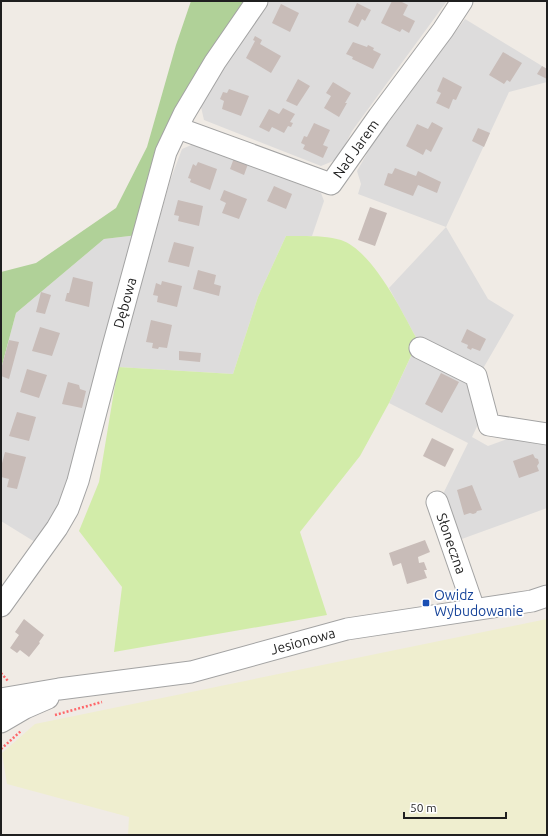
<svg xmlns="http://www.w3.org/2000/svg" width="548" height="836" viewBox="0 0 548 836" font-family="Ubuntu,sans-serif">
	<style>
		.residential { fill: #dddcdc }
		.farmland { fill: #efeecf }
		.grass { fill: #d2eca9 }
		.forest { fill: #b0d198 }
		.building { fill: #c8bcb8 }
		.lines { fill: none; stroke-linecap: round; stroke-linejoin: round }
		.minor-casing { stroke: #a3a3a3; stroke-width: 23 }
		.path { stroke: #fe676a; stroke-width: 2.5; stroke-dasharray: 2 2; stroke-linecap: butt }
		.minor { stroke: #fff; stroke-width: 21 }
		.transit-dot { fill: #1a4fb4; stroke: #fff; stroke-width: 1.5 }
		.labels { text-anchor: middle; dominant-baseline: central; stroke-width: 3.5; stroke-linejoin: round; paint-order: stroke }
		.street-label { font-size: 14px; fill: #1f1f1f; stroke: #fff }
		.transit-label { font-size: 14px; fill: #164399; stroke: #fff; text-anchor: start }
	</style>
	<rect width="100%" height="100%" fill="#f0ebe5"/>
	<!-- residential -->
	<path class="residential" d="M 268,1 L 447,1 L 352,131 L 338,159 L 321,166 L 204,120 L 201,107 L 223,70 Z
		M 465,19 L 547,69 L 547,82 L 509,92 L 446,227 L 488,299 L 514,315 L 481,372 L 418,341 L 389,288 L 446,227 L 358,194 L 361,184 L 357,171 L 373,143 Z
		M 196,143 L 321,193 L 324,201 L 312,236 L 286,236 L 258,297 L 233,374 L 118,367 L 170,181 L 182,149 Z
		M 138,235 L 63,503 L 35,542 L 1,521 L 1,369 L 16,313 L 104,239 Z
		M 414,350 L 471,379 L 482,416 L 472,437 L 488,446 L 513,437 L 547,442 L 547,508 L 459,540 L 443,494 L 468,443 L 389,403 Z"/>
	<!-- farmland -->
	<path class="farmland" d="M 547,619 L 547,835 L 128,835 L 129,817 L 7,784 L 2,753 L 35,724 Z"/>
	<!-- grass -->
	<path class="grass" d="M 286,236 C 302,236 326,235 341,240 C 373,251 402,312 418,341 L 389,403 L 360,456 L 300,532 L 327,615 L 114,652 L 122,587 L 79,531 L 99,482 L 118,367 L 233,374 L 258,297 Z"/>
	<!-- forest -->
	<path class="forest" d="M 191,1 L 246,1 L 138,235 L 104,239 L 16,313 L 1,369 L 1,272 L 36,263 L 116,208 L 147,147 L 176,45 Z"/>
	<!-- building -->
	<path class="building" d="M 392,1 L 400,1 L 408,5 L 403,15 L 415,21 L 409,33 L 402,29 L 400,32 L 381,23 Z
		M 357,3 L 371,10 L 365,21 L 362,19 L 358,27 L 348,22 Z
		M 281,4 L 299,13 L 290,32 L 272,23 Z
		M 255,36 L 262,40 L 260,44 L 281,56 L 271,73 L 246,58 L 255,41 L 253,40 Z
		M 353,42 L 367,47 L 368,45 L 374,48 L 373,50 L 381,54 L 373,69 L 352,59 L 353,57 L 346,54 Z
		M 503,52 L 522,63 L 510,82 L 507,80 L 504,84 L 489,75 Z
		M 542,66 L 547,69 L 547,79 L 537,74 Z
		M 443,77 L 462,87 L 456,100 L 453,99 L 449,109 L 436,103 L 441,93 L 437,91 Z
		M 298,79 L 310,86 L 297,106 L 286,101 Z
		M 333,82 L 351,93 L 345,103 L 347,103 L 339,117 L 324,108 L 331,96 L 326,93 Z
		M 229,89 L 249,96 L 241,116 L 222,109 L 224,101 L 220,99 L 223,92 L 227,93 Z
		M 283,108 L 295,114 L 290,122 L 293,123 L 291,127 L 288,126 L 284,133 L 272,127 L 269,132 L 259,127 L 269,109 L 279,114 Z
		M 432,122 L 443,128 L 431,152 L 426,149 L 423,155 L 406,146 L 417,124 L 428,129 Z
		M 314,123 L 330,130 L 323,145 L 328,147 L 323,158 L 303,149 L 305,145 L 301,143 L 304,136 L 307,137 Z
		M 478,128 L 490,133 L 484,147 L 472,141 Z
		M 234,158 L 248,164 L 244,175 L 230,169 Z
		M 198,162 L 217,169 L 210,190 L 190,182 L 191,179 L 188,178 L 193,164 L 196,166 Z
		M 395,168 L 416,176 L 418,171 L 441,182 L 437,193 L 418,185 L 413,196 L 384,185 L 388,173 L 392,174 Z
		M 274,186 L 292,194 L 286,209 L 267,201 Z
		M 224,190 L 247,199 L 239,219 L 222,213 L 226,203 L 220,200 Z
		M 178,200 L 203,206 L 199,226 L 178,221 L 179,216 L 174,215 Z
		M 370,207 L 387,213 L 375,246 L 358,240 Z
		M 174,242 L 194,247 L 189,267 L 168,262 Z
		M 198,270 L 216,275 L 214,284 L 221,286 L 219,296 L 193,289 Z
		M 73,277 L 93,282 L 89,307 L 65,301 L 67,293 L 69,293 Z
		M 162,281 L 182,286 L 177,307 L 157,302 L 158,296 L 153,295 L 156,283 L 161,285 Z
		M 41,292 L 51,295 L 45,314 L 36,312 Z
		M 151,320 L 172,325 L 167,348 L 159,347 L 158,349 L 152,348 L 153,343 L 146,342 Z
		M 40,327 L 60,333 L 52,356 L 32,351 Z
		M 467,329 L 486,339 L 480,351 L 472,348 L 471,350 L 467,348 L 468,345 L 461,342 Z
		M 9,340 L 19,342 L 9,379 L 1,376 L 1,369 Z
		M 179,351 L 201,353 L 200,362 L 179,360 Z
		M 27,369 L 47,375 L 39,398 L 20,392 Z
		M 441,373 L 459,382 L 442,413 L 425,404 Z
		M 68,382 L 79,385 L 80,389 L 86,391 L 82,408 L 62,404 Z
		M 17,412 L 36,417 L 29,441 L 9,436 Z
		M 432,438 L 454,449 L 445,467 L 423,456 Z
		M 5,452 L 26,457 L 17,489 L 7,487 L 9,479 L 1,477 L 1,467 Z
		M 533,454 L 535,458 L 538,459 L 539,463 L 537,466 L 539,471 L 519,478 L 513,461 Z
		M 472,485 L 482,510 L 477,511 L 476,513 L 473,514 L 470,513 L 464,515 L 457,490 Z
		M 425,540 L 430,552 L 418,557 L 419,563 L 424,562 L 427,570 L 424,570 L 427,578 L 407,584 L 401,563 L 393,566 L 389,553 Z
		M 24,619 L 44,635 L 39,642 L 40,643 L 29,657 L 20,650 L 17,653 L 10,648 L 19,635 L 15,632 Z"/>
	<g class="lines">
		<defs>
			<g id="minor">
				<path id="s1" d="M 178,128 L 331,184 L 379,116 L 443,30 L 462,1"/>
				<path d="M 420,348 L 476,376 L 489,425 L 547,434"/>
				<path id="s2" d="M 437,502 L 474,609"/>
				<path id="s3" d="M 1,606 L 57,528 L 68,509 L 78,481 L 112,350 L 166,152 L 184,114 L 215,62 L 257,1"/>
				<path id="s4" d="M 1,699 L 59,689 L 191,672 L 347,629 L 532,601 L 547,596"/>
				<path d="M 1,722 L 25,708 L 48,698"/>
			</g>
		</defs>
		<!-- minor casing -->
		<use href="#minor" class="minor-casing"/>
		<!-- path -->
		<path class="path" d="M 1,673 L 8,681
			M 55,715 L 102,702
			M 1,749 L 21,731"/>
		<!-- minor -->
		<use href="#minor" class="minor"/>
	</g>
	<!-- markers -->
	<rect class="transit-dot" x="422" y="599" width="8" height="8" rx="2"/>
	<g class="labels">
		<!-- street labels -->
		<g class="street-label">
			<text stroke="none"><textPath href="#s1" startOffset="206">Nad Jarem</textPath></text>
			<text stroke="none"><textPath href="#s3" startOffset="332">Dębowa</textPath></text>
			<text stroke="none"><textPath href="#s2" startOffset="44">Słoneczna</textPath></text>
			<text stroke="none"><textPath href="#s4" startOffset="308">Jesionowa</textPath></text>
		</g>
		<!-- transit labels -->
		<g class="transit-label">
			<text x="434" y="595">Owidz<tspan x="434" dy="16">Wybudowanie</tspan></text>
		</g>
	</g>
	<!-- border -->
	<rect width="548" height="836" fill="none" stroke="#1f1f1f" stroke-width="4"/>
	<!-- scale -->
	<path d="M404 812v6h102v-6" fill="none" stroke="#1f1f1f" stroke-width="2"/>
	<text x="410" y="812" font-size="12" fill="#1f1f1f" stroke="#ffffff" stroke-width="3" paint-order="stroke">50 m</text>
</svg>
